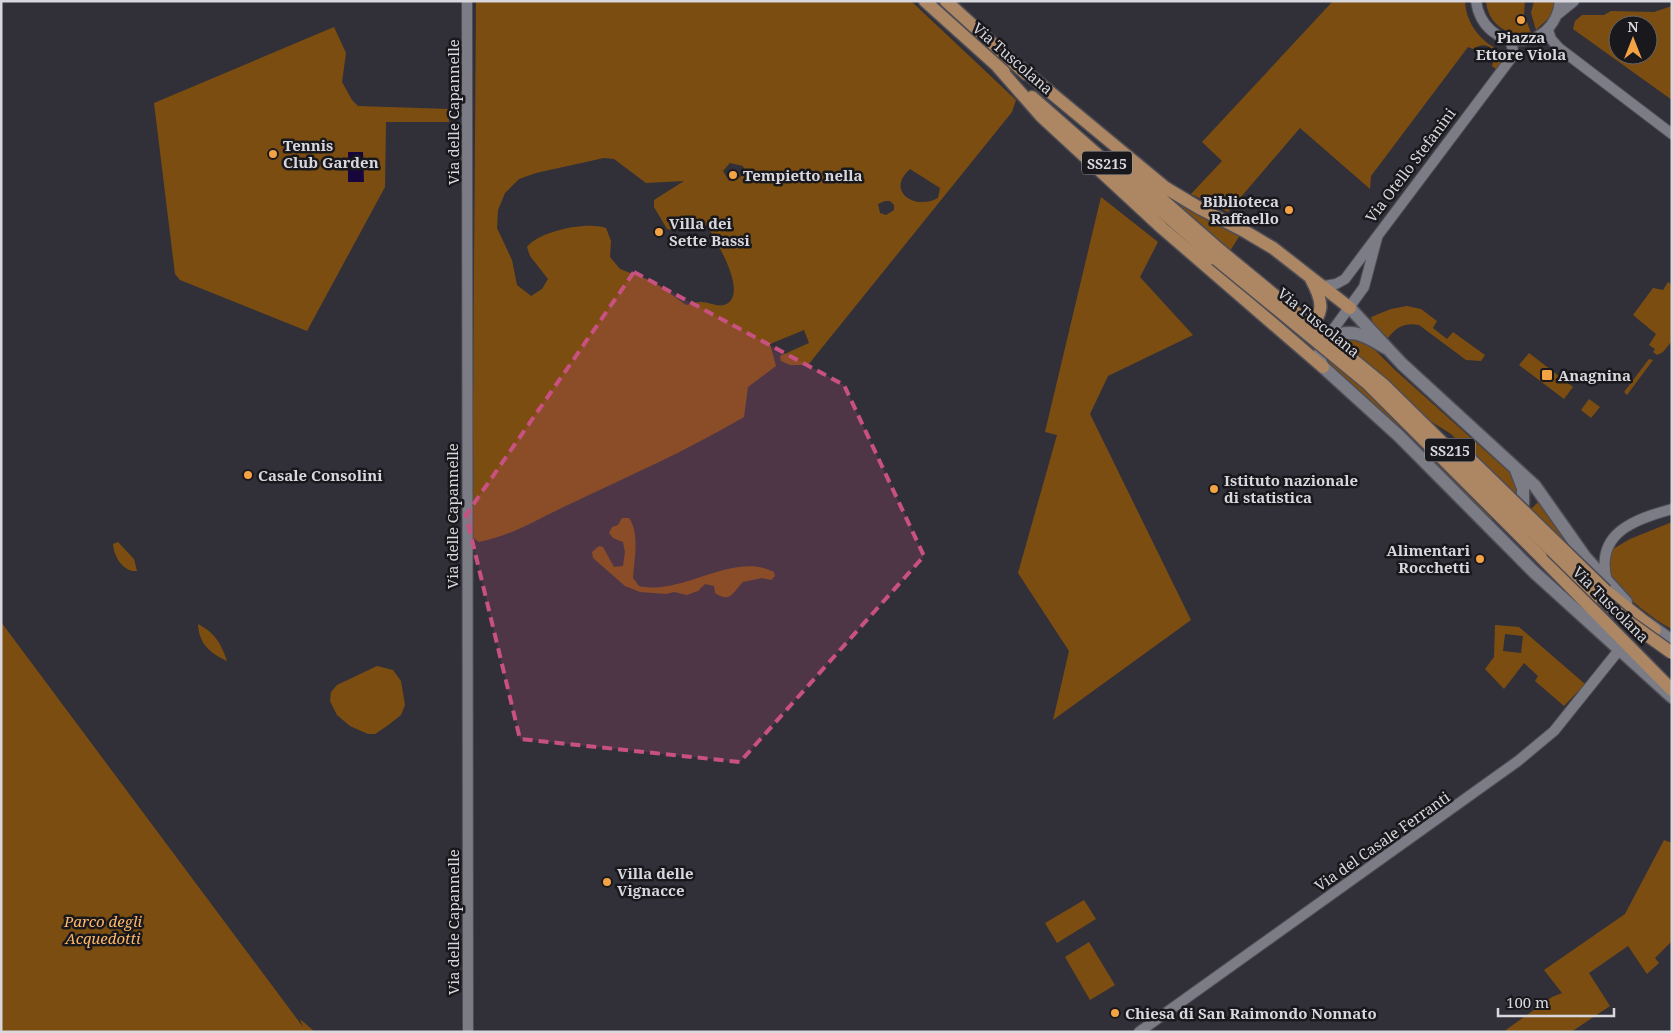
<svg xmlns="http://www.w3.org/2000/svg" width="1673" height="1033" viewBox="0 0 1673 1033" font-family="'Noto Serif',serif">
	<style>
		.green { fill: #7c4d11; fill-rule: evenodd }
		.water { fill: #17063c }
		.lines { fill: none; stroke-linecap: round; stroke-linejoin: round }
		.tertiary-casing { stroke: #4e4d55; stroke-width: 12 }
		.secondary-casing { stroke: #4e4d55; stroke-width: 15 }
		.primary-casing { stroke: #4e4d55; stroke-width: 15 }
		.tertiary { stroke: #7c7c86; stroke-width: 10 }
		.secondary { stroke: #7c7c86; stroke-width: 12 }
		.primary { stroke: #ad8763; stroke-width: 12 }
		.primary-bridge-casing { stroke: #4e4d55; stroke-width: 15; stroke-linecap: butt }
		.primary-bridge { stroke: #ad8763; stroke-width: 12 }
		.marked { fill: #c85182; fill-opacity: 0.2; stroke: #c85182; stroke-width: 4; stroke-dasharray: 10 6; stroke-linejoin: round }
		.poi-dot { fill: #f4a344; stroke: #19191d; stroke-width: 2 }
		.labels { text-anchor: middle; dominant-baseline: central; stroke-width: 5; stroke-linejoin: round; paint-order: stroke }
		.shield { fill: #19191d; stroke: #9e9ea3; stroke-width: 1 }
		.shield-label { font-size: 14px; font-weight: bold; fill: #d7d7dd }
		.poi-label { font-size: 15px; font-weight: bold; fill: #d7d7dd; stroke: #19191d; text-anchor: start }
		.street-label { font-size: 15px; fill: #d7d7dd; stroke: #19191d }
		.park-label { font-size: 15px; font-style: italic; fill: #ffb769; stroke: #19191d }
	</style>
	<rect width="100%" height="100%" fill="#313039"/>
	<!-- green -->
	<path class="green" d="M 476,1 L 911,1 L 1016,100 L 1012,112 L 808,365 L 790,365 L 781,361 L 780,356 L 809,343 L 804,330 L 770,344 L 776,366 L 748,387 L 744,417 C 688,450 629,476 570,504 C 537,519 516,534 479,542 L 472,537 ZM 604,158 L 614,159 L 646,183 L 684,181 L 654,200 L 654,207 L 667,229 L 677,231 L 684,225 L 696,221 L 707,226 C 715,239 751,296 724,305 C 718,307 708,302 701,302 C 696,302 691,304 686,305 L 654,282 L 620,269 L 610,257 L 611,241 L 606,228 C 587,221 539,231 527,247 L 530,256 L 548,279 L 542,289 L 531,296 L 517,285 L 512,260 L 497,228 L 498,210 L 505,193 L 519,179 L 536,173 ZM 730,163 L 743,166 L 745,172 L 738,179 L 729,181 L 723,171 ZM 910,169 L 940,188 L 938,198 C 915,211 885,191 910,169 ZM 885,201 L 890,201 L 894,205 L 894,210 L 886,215 L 880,213 L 878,204 Z
		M 1333,1 L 1465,1 C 1466,24 1481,42 1501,51 L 1504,58 L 1496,69 L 1492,66 L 1495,55 C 1491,44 1482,43 1473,49 L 1468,47 L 1371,176 L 1370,189 L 1300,128 L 1228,212 L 1191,194 L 1222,161 L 1202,142 Z
		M 1486,1 L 1525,1 L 1524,14 L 1531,33 C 1508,37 1488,25 1486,1 Z
		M 1534,1 L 1555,1 L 1550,17 L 1536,30 L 1531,13 Z
		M 1672,6 L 1672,100 L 1573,29 L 1575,21 L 1582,15 L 1604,15 L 1611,11 L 1654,12 ZM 1618,25 L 1648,25 L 1648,55 L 1618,55 Z
		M 334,27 L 346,53 L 342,82 L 352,100 L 358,106 L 449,109 L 449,122 L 386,122 L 385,187 L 307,331 L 180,280 L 175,274 L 154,103 Z
		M 1163,194 L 1192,212 L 1240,235 L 1230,251 Z
		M 1101,197 L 1158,242 L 1140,277 L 1193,335 L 1108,376 L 1090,414 L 1191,620 L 1053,720 L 1069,651 L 1018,573 L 1057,435 L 1045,432 Z
		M 1668,282 L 1672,285 L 1672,341 L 1663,352 L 1657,355 L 1653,352 L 1655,349 L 1649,345 L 1656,334 L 1633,315 L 1653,288 L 1663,290 Z
		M 1407,306 L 1421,309 L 1437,321 L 1433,328 L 1447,339 L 1453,332 L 1485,355 L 1481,361 L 1466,360 L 1419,325 C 1405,322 1396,327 1388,338 L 1373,324 L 1371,317 L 1391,309 Z
		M 1344,337 L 1368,343 L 1395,370 L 1509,472 L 1518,482 L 1520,503 L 1451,434 L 1424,417 L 1335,339 Z
		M 1529,353 L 1573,387 L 1564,399 L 1519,365 Z
		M 1326,357 L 1365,390 L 1493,519 L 1488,519 L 1327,363 Z
		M 1649,359 L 1653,360 L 1627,395 L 1624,392 Z
		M 1589,399 L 1600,407 L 1591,418 L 1581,410 Z
		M 1540,500 L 1580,559 L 1530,510 Z
		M 622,518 L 629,518 C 640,534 634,560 633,578 L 639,586 C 684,596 732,551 774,572 L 775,576 L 771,580 L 762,578 L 743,582 C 733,591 732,604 715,593 L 714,586 L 705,584 L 698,591 L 687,595 L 674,592 L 666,594 L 640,592 L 625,586 L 593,558 L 592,552 L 599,546 L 603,547 L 614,567 L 623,566 L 625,552 L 623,542 L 613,538 L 609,533 L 612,527 L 618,525 Z
		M 1672,522 L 1672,629 C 1658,623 1615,590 1611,576 C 1608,568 1610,556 1613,549 L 1630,539 Z
		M 118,542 L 134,559 L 137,571 C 123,572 114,557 113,544 Z
		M 1,622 L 303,1027 L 300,1019 L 315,1032 L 1,1032 Z
		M 198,624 C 215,633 221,643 227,661 C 210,653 199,644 198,624 Z
		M 1495,625 L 1519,627 L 1585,684 L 1564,706 L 1535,681 L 1538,676 L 1524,663 L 1504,689 L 1485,669 L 1494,657 ZM 1505,634 L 1523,636 L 1521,653 L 1503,651 Z
		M 377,666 L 393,670 L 401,681 L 405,705 L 401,715 L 387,726 L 375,734 L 368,734 L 350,726 L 337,715 L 330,701 L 331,692 L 337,685 Z
		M 1664,840 L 1672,843 L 1672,941 L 1655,958 L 1659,963 L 1647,974 L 1628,946 L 1589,973 L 1610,1006 L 1571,1032 L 1503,1032 L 1552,997 L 1562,993 L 1544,970 L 1625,914 Z
		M 1084,900 L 1096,919 L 1057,943 L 1045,923 Z
		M 1089,942 L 1115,985 L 1090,1000 L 1065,957 Z"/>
	<!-- water -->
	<path class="water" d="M 348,152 L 363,152 L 364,182 L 348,182 Z"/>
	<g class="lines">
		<defs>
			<path id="tertiary" d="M 467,1 L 468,1032
				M 1476,1 C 1483,53 1554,55 1560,1
				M 1558,14 L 1574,1
				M 1548,30 L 1551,39 L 1559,48 L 1672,134
				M 1324,286 L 1336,284 L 1345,279 L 1512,57 L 1513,50 L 1510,40
				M 1327,338 L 1364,287 L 1377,238
				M 1607,581 C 1594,533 1635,519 1672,509
				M 1139,1032 L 1518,761 L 1554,731 L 1619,650"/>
			<path id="secondary" d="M 1350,308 L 1402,364 L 1535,486 L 1585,557 L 1626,602
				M 1386,348 C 1362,334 1354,328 1327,338 C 1320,347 1317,357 1323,367 L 1399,436 L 1535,573 L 1672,697
				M 1516,470 L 1523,488 L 1523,504
				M 1647,623 L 1672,641"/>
			<path id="primary" d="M 925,1 L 1004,72
				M 946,1 L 1026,74
				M 998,67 L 1041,116 L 1162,228 L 1323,367
				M 1021,68 L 1166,188 L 1201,209 L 1246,232 L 1273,248 L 1350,308
				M 1032,97 L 1216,259
				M 1117,160 L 1222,252
				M 1305,333 C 1325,313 1324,303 1311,279
				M 1541,557 L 1672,690
				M 1606,591 L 1655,630"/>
		</defs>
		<!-- tertiary casing -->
		<use href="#tertiary" class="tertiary-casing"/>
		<!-- secondary casing -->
		<use href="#secondary" class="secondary-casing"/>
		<!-- primary casing -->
		<use href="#primary" class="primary-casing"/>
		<!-- tertiary -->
		<use href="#tertiary" class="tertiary"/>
		<!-- secondary -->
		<use href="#secondary" class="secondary"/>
		<!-- primary -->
		<use href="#primary" class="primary"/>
		<defs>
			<path id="primary-bridge" d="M 1222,252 L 1385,386 L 1598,596 L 1630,623 L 1672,653
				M 1216,259 L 1367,383 L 1541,557
				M 1465,454 L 1606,591"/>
		</defs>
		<!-- primary-bridge casing -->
		<use href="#primary-bridge" class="primary-bridge-casing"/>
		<!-- primary-bridge -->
		<use href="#primary-bridge" class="primary-bridge"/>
	</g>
	<!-- marked area -->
	<path class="marked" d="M 634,272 L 844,385 L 924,556 L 740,762 L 520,739 L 466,515 Z"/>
	<!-- markers -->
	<g class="poi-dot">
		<circle cx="1521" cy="20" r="5"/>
		<circle cx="273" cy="154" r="5"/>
		<circle cx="733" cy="175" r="5"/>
		<circle cx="1289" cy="210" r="5"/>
		<circle cx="659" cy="232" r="5"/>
		<rect x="1541" y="369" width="12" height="12" rx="2.5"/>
		<circle cx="248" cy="475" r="5"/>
		<circle cx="1214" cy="489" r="5"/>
		<circle cx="1480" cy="559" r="5"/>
		<circle cx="607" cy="882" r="5"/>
		<circle cx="1115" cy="1013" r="5"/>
	</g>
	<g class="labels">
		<!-- shield labels -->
		<g class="shield">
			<rect x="1082" y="151.5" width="50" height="23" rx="4"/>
			<rect x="1425" y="438.5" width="50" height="23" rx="4"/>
		</g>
		<g class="shield-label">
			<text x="1107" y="163">SS215</text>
			<text x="1450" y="450">SS215</text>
		</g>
		<!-- poi labels -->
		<g class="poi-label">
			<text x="1521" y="37" text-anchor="middle">Piazza<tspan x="1521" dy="17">Ettore Viola</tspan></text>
			<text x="283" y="145">Tennis<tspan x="283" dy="17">Club Garden</tspan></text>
			<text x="743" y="175">Tempietto nella</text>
			<text x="1279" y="201" text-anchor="end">Biblioteca<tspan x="1279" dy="17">Raffaello</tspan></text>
			<text x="669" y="223">Villa dei<tspan x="669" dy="17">Sette Bassi</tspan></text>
			<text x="1558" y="375">Anagnina</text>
			<text x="258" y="475">Casale Consolini</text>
			<text x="1224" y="480">Istituto nazionale<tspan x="1224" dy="17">di statistica</tspan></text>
			<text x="1470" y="550" text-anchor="end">Alimentari<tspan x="1470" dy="17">Rocchetti</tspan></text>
			<text x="617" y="873">Villa delle<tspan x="617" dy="17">Vignacce</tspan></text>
			<text x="1125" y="1013">Chiesa di San Raimondo Nonnato</text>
		</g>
		<!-- street labels -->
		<g class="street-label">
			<text transform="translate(1013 58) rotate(41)">Via Tuscolana</text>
			<text transform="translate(453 112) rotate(-90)">Via delle Capannelle</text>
			<text transform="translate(1410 165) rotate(-53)">Via Otello Stefanini</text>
			<text transform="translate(1319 322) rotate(39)">Via Tuscolana</text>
			<text transform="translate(452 516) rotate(-90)">Via delle Capannelle</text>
			<text transform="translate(1611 604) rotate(45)">Via Tuscolana</text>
			<text transform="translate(1382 841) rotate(-35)">Via del Casale Ferranti</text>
			<text transform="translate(453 922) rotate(-90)">Via delle Capannelle</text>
		</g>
		<!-- park labels -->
		<g class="park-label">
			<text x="103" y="921">Parco degli<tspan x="103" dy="17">Acquedotti</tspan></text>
		</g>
	</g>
	<!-- border -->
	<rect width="1673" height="1033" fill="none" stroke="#d7d7dd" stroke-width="5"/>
	<!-- north arrow -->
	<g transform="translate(1633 40)"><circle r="24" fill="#19191d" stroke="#65656a"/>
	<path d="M0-4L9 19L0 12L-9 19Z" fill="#f4a344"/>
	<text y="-8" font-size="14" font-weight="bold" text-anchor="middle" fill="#d7d7dd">N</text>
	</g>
	<!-- scale -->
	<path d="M1498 1008v8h116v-8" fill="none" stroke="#d7d7dd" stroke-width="2.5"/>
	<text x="1506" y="1008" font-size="15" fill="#d7d7dd" stroke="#19191d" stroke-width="4" paint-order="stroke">100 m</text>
</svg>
